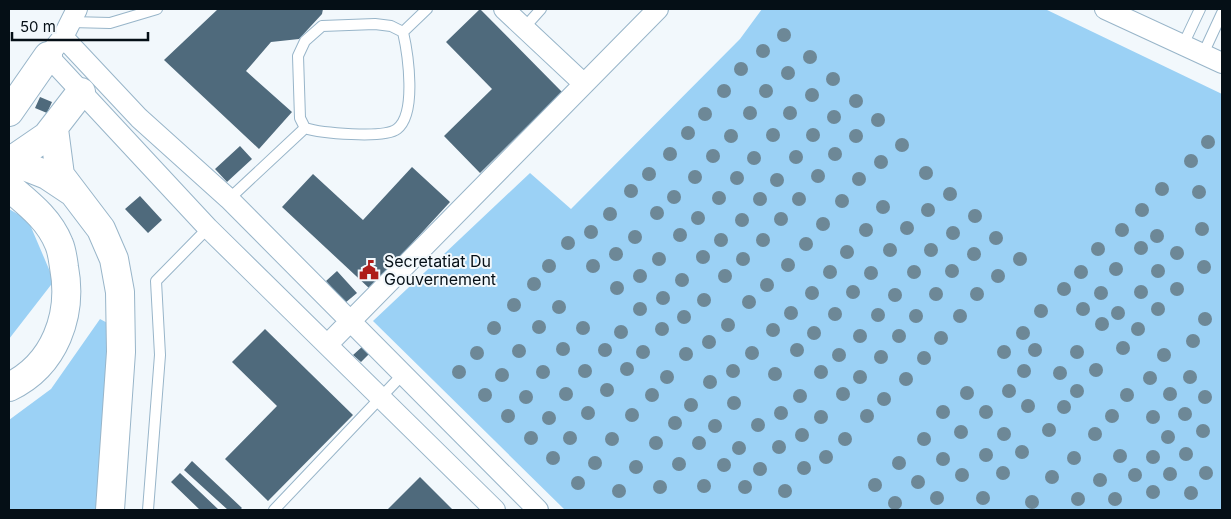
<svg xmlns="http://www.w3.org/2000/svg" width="1231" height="519" viewBox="0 0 1231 519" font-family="Inter,sans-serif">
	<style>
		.forest { fill: #9bd1f5 }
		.building { fill: #4f6a7c }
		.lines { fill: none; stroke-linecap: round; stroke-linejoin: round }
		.service-casing { stroke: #98b5c9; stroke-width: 12 }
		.minor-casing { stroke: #98b5c9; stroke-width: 22 }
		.trunk-casing { stroke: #98b5c9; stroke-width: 30 }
		.service { stroke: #fff; stroke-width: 10 }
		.minor { stroke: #fff; stroke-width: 20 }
		.trunk { stroke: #fff; stroke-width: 28 }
		.tree { fill: #6d8897 }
		.labels { text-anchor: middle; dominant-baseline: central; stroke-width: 4; stroke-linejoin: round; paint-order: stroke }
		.poi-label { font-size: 16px; fill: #050f16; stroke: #f2f8fc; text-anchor: start }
	</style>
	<rect width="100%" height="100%" fill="#f2f8fc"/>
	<!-- forest -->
	<path class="forest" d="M 762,9 L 1045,9 L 1222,94 L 1222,510 L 565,510 L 373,321 L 530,173 L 571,209 L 740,39 Z
		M 9,209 L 28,220 L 54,281 L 9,339 Z
		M 100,319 L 113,326 L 103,510 L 9,510 L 9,420 L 51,389 Z"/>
	<!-- building -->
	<path class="building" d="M 218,9 L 323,9 L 322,14 L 299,39 L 271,42 L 246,71 L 292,112 L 259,149 L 164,60 Z
		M 480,9 L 562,92 L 480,173 L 444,136 L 492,89 L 446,42 Z
		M 40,97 L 52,102 L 47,113 L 35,108 Z
		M 240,146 L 252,159 L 227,182 L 215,169 Z
		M 412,167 L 450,202 L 370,289 L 282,207 L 313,174 L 363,220 Z
		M 140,196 L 162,220 L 148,233 L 125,209 Z
		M 337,271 L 357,293 L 345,303 L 326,281 Z
		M 265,329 L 353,415 L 268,501 L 225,459 L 277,406 L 232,362 Z
		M 363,346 L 370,353 L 361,362 L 353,355 Z
		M 192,461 L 242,508 L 240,510 L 228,510 L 184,470 Z
		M 180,473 L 219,510 L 200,510 L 171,482 Z
		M 420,477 L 453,510 L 387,510 Z"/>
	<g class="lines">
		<defs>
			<path id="service" d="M 71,22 L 110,23 L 157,9
				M 524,28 L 541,9
				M 1183,45 L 1200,9
				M 1203,54 L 1222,13
				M 305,128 C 320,133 384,139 397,129 C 417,114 408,54 403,32
				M 229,199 L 305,128 L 300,118 L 298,56 L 305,41 L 322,26 L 375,24 L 391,26 L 403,32 L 427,9
				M 148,510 L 160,355 L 156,281 L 208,228
				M 274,510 L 403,374"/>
			<path id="minor" d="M 77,9 L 63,37 L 48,56 L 208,228 L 495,510
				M 504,9 L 583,83
				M 1105,9 L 1222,63
				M 63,37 L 139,118 L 229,199 L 538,510
				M 328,344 L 658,9"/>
			<path id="trunk" d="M 9,112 L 48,56
				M 54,129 L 60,175 L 101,229 L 114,259 L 120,292 L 121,352 L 110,510
				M 9,160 L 47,175 L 71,191
				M 12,160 L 47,136 L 81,92
				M 9,187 C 29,204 49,219 59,244 C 62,251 63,260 64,267 C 73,315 55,365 9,387"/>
		</defs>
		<!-- service casing -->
		<use href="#service" class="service-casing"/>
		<!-- minor casing -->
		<use href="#minor" class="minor-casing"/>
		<!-- trunk casing -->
		<use href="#trunk" class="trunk-casing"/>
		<!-- service -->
		<use href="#service" class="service"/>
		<!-- minor -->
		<use href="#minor" class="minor"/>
		<!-- trunk -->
		<use href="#trunk" class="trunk"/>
	</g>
	<!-- trees -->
	<g class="tree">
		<circle cx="784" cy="35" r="7"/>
		<circle cx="763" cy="51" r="7"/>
		<circle cx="810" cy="57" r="7"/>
		<circle cx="741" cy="69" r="7"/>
		<circle cx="788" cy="73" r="7"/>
		<circle cx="833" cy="79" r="7"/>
		<circle cx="724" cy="91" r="7"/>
		<circle cx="766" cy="91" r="7"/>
		<circle cx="812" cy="95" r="7"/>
		<circle cx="856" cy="101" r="7"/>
		<circle cx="750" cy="113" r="7"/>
		<circle cx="790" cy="113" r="7"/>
		<circle cx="705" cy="114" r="7"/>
		<circle cx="834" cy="117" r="7"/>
		<circle cx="878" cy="120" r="7"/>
		<circle cx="688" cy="133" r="7"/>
		<circle cx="773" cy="135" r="7"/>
		<circle cx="813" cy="135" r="7"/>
		<circle cx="731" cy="136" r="7"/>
		<circle cx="856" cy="136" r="7"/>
		<circle cx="1208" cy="142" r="7"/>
		<circle cx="902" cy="145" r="7"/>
		<circle cx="670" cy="154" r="7"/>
		<circle cx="835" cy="154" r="7"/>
		<circle cx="713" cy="156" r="7"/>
		<circle cx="796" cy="157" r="7"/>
		<circle cx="754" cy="158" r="7"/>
		<circle cx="1191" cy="161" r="7"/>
		<circle cx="881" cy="162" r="7"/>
		<circle cx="926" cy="173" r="7"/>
		<circle cx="649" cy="174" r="7"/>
		<circle cx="818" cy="176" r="7"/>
		<circle cx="695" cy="177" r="7"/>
		<circle cx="737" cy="178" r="7"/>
		<circle cx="859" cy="179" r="7"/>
		<circle cx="777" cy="180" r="7"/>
		<circle cx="1162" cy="189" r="7"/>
		<circle cx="631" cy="191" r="7"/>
		<circle cx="1199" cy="192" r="7"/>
		<circle cx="950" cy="194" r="7"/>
		<circle cx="674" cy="197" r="7"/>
		<circle cx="719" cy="198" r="7"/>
		<circle cx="760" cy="199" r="7"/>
		<circle cx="799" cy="199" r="7"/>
		<circle cx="842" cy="201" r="7"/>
		<circle cx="883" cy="207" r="7"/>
		<circle cx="928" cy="210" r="7"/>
		<circle cx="1142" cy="210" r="7"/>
		<circle cx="657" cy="213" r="7"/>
		<circle cx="610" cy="214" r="7"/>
		<circle cx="975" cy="216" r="7"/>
		<circle cx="698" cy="218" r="7"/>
		<circle cx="781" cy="219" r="7"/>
		<circle cx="742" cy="220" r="7"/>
		<circle cx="823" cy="224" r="7"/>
		<circle cx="907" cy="228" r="7"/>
		<circle cx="1202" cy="229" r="7"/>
		<circle cx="866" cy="230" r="7"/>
		<circle cx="1122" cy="230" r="7"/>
		<circle cx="591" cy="232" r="7"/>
		<circle cx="953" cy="233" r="7"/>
		<circle cx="680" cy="235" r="7"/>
		<circle cx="1157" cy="236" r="7"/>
		<circle cx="635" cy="237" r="7"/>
		<circle cx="996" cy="238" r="7"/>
		<circle cx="721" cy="240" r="7"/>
		<circle cx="763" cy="240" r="7"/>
		<circle cx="568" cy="243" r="7"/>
		<circle cx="806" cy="244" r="7"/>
		<circle cx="1141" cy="248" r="7"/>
		<circle cx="1098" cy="249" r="7"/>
		<circle cx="890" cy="250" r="7"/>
		<circle cx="931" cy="250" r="7"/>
		<circle cx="847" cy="252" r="7"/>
		<circle cx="1177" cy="253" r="7"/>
		<circle cx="616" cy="254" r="7"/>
		<circle cx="974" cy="254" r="7"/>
		<circle cx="703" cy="257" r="7"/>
		<circle cx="659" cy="259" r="7"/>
		<circle cx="743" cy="259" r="7"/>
		<circle cx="1020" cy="259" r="7"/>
		<circle cx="788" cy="265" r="7"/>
		<circle cx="549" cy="266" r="7"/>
		<circle cx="593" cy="266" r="7"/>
		<circle cx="1204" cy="267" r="7"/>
		<circle cx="1116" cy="269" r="7"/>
		<circle cx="952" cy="271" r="7"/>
		<circle cx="1158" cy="271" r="7"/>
		<circle cx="830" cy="272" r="7"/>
		<circle cx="914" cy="272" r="7"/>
		<circle cx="1081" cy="272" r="7"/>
		<circle cx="871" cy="273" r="7"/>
		<circle cx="640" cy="276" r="7"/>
		<circle cx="725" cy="276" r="7"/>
		<circle cx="998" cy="276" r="7"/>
		<circle cx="682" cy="280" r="7"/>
		<circle cx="534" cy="284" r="7"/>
		<circle cx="767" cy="285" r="7"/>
		<circle cx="617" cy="288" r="7"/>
		<circle cx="1064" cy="289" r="7"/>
		<circle cx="1177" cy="289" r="7"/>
		<circle cx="853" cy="292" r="7"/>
		<circle cx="1141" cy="292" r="7"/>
		<circle cx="812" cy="293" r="7"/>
		<circle cx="1101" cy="293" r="7"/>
		<circle cx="936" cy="294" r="7"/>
		<circle cx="977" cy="294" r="7"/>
		<circle cx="895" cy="295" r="7"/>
		<circle cx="663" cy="298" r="7"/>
		<circle cx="704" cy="300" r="7"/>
		<circle cx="749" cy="302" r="7"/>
		<circle cx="514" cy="305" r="7"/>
		<circle cx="559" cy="307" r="7"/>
		<circle cx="640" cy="309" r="7"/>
		<circle cx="1083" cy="309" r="7"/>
		<circle cx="1158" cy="309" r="7"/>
		<circle cx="1041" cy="311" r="7"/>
		<circle cx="791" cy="313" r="7"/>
		<circle cx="1118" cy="313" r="7"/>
		<circle cx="835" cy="314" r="7"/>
		<circle cx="878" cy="315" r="7"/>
		<circle cx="916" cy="316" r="7"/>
		<circle cx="960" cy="316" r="7"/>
		<circle cx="684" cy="317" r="7"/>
		<circle cx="1205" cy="319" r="7"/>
		<circle cx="1102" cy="324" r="7"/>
		<circle cx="728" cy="325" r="7"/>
		<circle cx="539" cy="327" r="7"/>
		<circle cx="494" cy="328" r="7"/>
		<circle cx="583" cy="328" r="7"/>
		<circle cx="662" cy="329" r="7"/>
		<circle cx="1138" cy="329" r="7"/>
		<circle cx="773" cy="330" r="7"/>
		<circle cx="621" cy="332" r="7"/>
		<circle cx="814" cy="333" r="7"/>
		<circle cx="1023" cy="333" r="7"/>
		<circle cx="860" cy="336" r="7"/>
		<circle cx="899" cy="336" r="7"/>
		<circle cx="941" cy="338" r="7"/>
		<circle cx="1193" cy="341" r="7"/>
		<circle cx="709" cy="342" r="7"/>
		<circle cx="1123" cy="348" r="7"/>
		<circle cx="563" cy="349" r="7"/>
		<circle cx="605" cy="350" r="7"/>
		<circle cx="797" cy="350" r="7"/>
		<circle cx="1035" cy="350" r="7"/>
		<circle cx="519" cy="351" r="7"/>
		<circle cx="643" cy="352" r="7"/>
		<circle cx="1004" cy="352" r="7"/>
		<circle cx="1077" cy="352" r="7"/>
		<circle cx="477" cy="353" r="7"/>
		<circle cx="752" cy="353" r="7"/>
		<circle cx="686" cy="354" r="7"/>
		<circle cx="839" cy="355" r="7"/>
		<circle cx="1164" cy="355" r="7"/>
		<circle cx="881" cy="357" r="7"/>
		<circle cx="924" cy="358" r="7"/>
		<circle cx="627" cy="369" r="7"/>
		<circle cx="1096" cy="370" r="7"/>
		<circle cx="585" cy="371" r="7"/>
		<circle cx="733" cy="371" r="7"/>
		<circle cx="1024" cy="371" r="7"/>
		<circle cx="459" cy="372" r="7"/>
		<circle cx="543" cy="372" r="7"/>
		<circle cx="821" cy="372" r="7"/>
		<circle cx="1060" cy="373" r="7"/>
		<circle cx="775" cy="374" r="7"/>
		<circle cx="502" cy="375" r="7"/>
		<circle cx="667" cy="377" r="7"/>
		<circle cx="860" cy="377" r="7"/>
		<circle cx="1190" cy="377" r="7"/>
		<circle cx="1150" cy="378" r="7"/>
		<circle cx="906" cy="379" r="7"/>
		<circle cx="710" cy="382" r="7"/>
		<circle cx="607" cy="390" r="7"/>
		<circle cx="1009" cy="391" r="7"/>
		<circle cx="1077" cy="391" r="7"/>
		<circle cx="967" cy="393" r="7"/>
		<circle cx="566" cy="394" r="7"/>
		<circle cx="843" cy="394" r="7"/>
		<circle cx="1170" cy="394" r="7"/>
		<circle cx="485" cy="395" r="7"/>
		<circle cx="652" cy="395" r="7"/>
		<circle cx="1127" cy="395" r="7"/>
		<circle cx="800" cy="396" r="7"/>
		<circle cx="526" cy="397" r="7"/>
		<circle cx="1205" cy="397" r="7"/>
		<circle cx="884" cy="399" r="7"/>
		<circle cx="734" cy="403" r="7"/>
		<circle cx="691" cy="405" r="7"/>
		<circle cx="1028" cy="406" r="7"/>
		<circle cx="1064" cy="407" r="7"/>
		<circle cx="943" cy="412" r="7"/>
		<circle cx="986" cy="412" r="7"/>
		<circle cx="588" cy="413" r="7"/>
		<circle cx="781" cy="413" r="7"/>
		<circle cx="1185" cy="414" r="7"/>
		<circle cx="632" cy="415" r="7"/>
		<circle cx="508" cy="416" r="7"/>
		<circle cx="867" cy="416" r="7"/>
		<circle cx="1112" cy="416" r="7"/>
		<circle cx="821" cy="417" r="7"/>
		<circle cx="1153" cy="417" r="7"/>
		<circle cx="549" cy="418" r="7"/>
		<circle cx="675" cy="423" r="7"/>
		<circle cx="758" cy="425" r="7"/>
		<circle cx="715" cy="426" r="7"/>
		<circle cx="1049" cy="430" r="7"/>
		<circle cx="1203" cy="431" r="7"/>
		<circle cx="961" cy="432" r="7"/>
		<circle cx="1004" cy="434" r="7"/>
		<circle cx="1095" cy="434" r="7"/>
		<circle cx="802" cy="435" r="7"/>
		<circle cx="1168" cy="437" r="7"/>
		<circle cx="531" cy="438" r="7"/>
		<circle cx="570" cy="438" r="7"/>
		<circle cx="612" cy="439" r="7"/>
		<circle cx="845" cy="439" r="7"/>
		<circle cx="924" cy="439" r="7"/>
		<circle cx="656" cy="443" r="7"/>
		<circle cx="699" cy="443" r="7"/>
		<circle cx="779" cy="447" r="7"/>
		<circle cx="739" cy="448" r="7"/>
		<circle cx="1022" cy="452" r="7"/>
		<circle cx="1186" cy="454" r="7"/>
		<circle cx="986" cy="455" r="7"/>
		<circle cx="1120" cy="456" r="7"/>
		<circle cx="826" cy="457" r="7"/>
		<circle cx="1153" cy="457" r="7"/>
		<circle cx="553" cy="458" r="7"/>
		<circle cx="1074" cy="458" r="7"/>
		<circle cx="943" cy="459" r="7"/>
		<circle cx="595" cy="463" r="7"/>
		<circle cx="899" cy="463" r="7"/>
		<circle cx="679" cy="464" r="7"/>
		<circle cx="724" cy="465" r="7"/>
		<circle cx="636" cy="467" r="7"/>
		<circle cx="804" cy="468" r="7"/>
		<circle cx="760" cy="469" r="7"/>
		<circle cx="1003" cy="473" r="7"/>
		<circle cx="1206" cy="473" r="7"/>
		<circle cx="1170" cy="474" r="7"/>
		<circle cx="962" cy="475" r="7"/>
		<circle cx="1135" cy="475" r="7"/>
		<circle cx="1052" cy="477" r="7"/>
		<circle cx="1100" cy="480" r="7"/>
		<circle cx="918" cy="482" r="7"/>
		<circle cx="578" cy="483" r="7"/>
		<circle cx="875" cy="485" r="7"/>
		<circle cx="704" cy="486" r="7"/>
		<circle cx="660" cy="487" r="7"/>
		<circle cx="745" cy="487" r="7"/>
		<circle cx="619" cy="491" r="7"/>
		<circle cx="785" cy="491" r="7"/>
		<circle cx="1153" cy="492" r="7"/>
		<circle cx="1191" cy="493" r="7"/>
		<circle cx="937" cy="498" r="7"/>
		<circle cx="983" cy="498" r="7"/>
		<circle cx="1078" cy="499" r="7"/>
		<circle cx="1115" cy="499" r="7"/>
		<circle cx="1032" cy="502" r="7"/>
		<circle cx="895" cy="503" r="7"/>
	</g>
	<!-- icons -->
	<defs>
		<symbol id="civic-bare" viewBox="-9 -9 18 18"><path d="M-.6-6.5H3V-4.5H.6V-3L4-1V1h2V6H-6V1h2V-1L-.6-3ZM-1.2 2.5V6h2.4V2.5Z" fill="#ae1d1a" stroke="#f2f8fc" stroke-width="2.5" paint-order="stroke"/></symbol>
	</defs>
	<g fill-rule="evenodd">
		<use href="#civic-bare" x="355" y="256" width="28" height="28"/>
	</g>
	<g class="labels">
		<!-- poi labels -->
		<g class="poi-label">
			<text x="384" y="261">Secretatiat Du<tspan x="384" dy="18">Gouvernement</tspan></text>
		</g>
	</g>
	<!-- border -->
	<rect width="1231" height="519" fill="none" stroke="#050f16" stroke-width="20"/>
	<!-- scale -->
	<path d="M12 32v8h136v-8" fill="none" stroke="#050f16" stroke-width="2.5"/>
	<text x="20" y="32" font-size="15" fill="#050f16" stroke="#f2f8fc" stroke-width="4" paint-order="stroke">50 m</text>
</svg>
